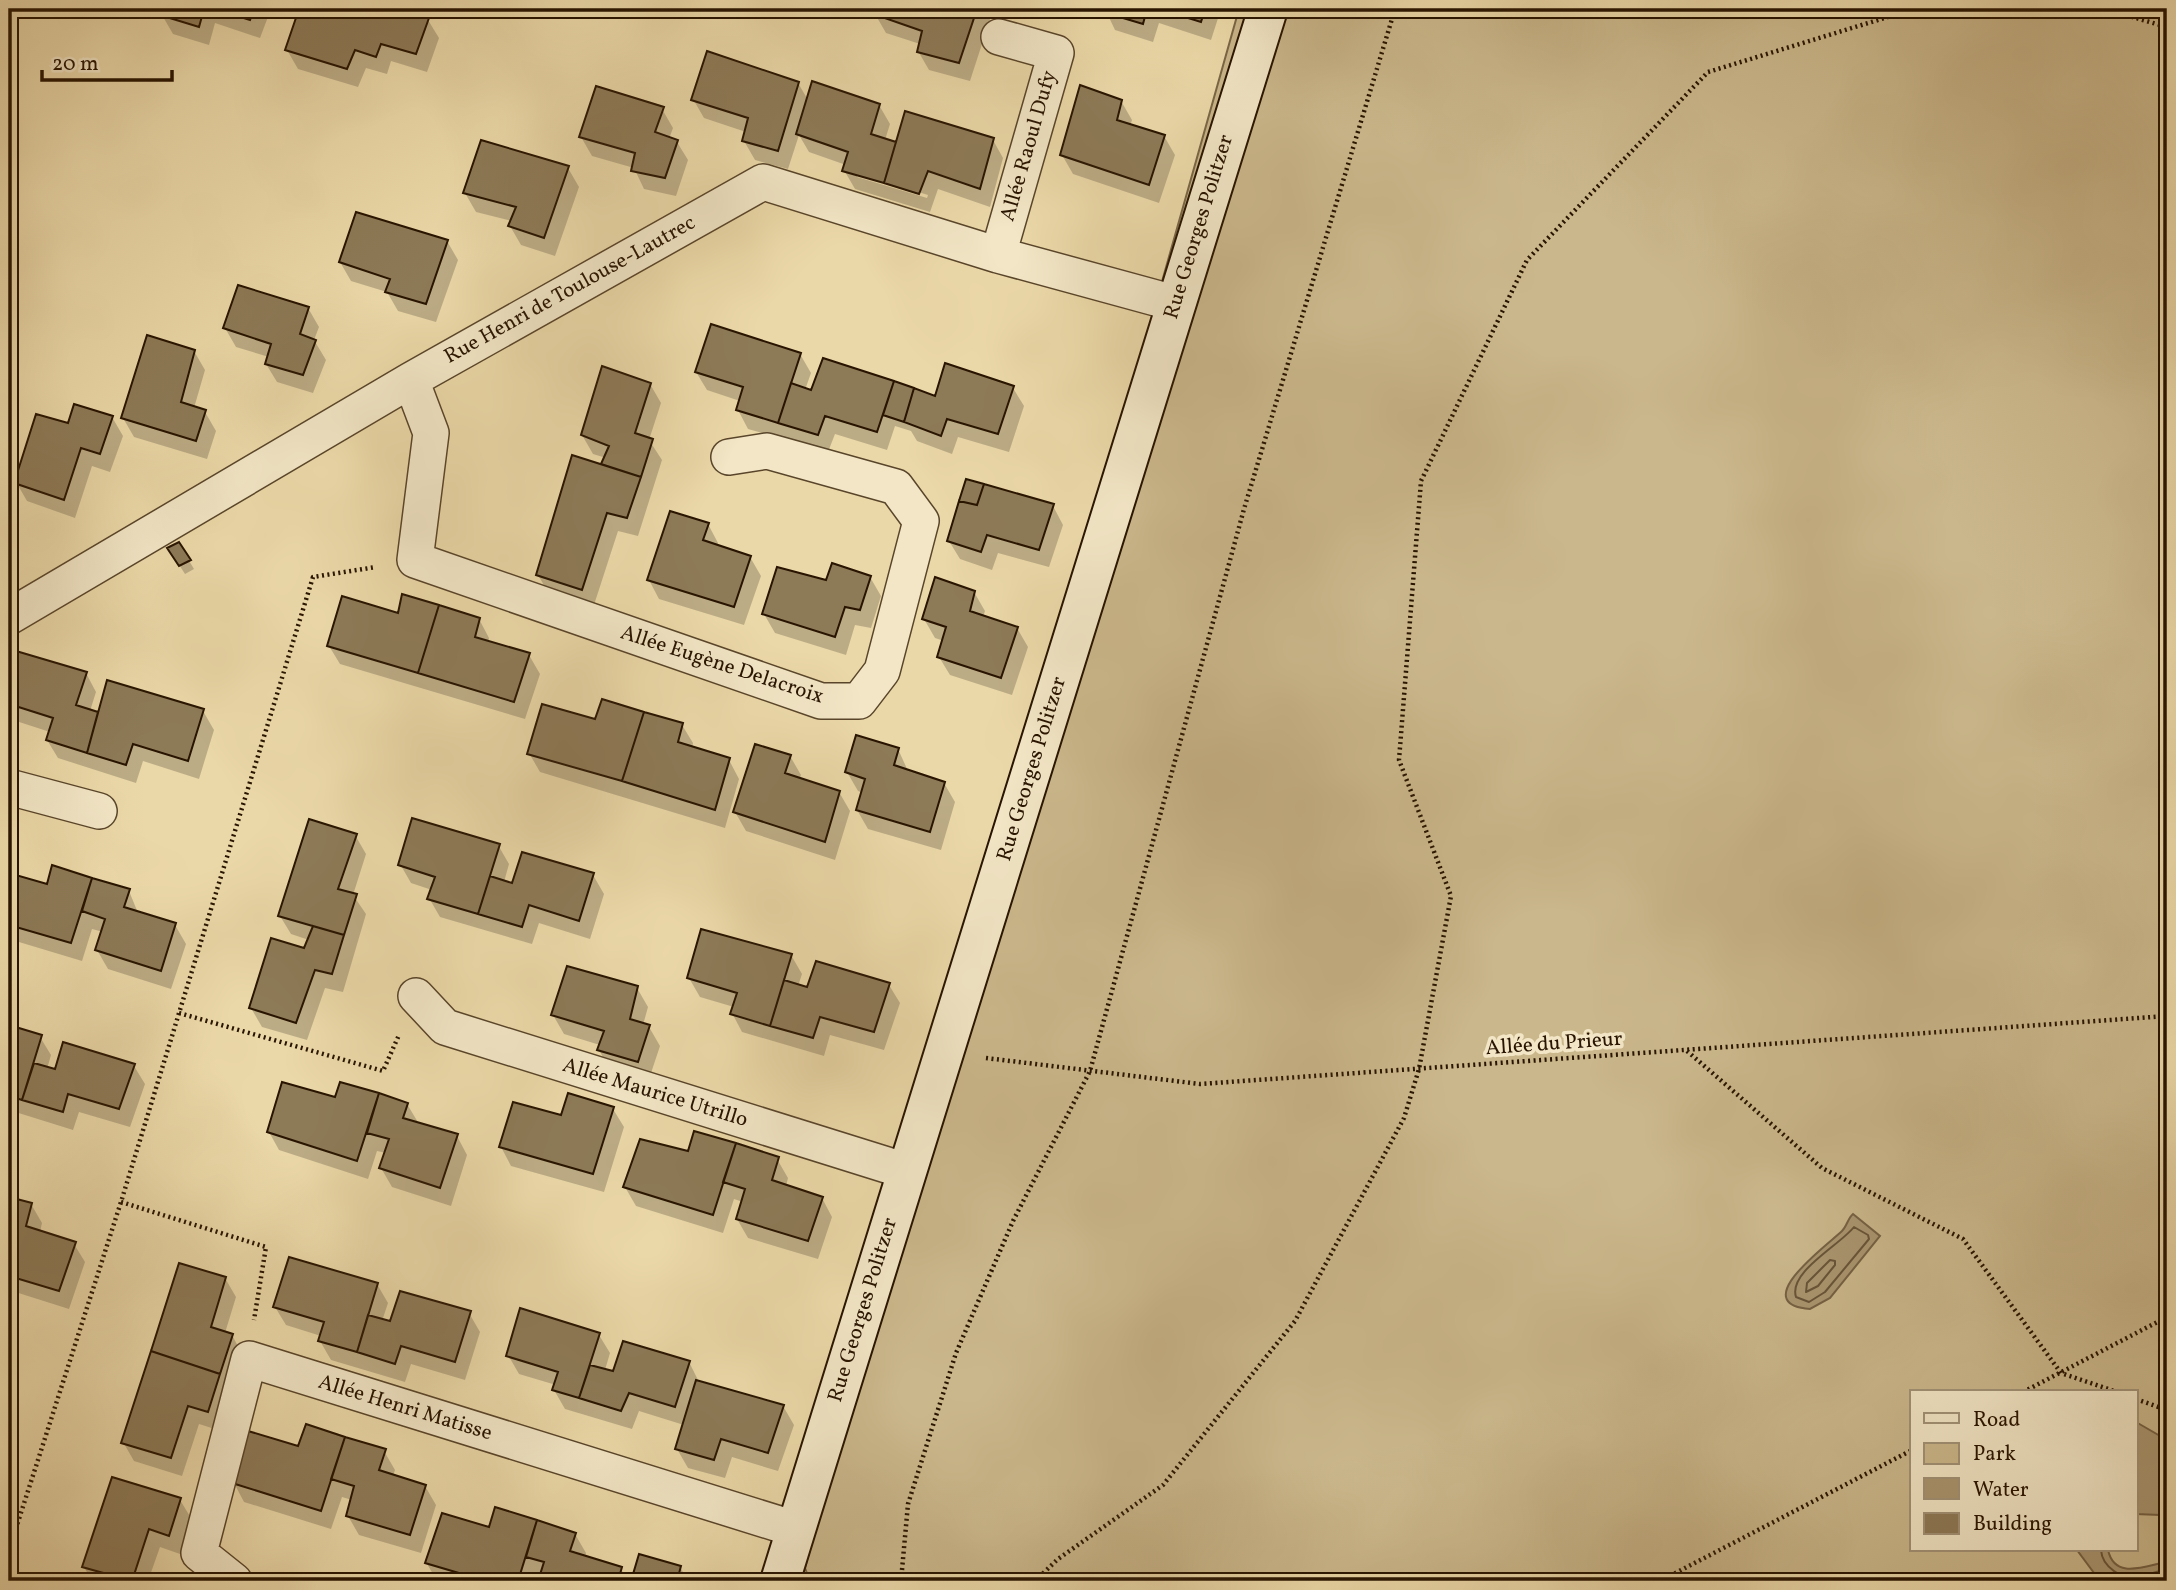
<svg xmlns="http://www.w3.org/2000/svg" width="2176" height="1590" viewBox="0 0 2176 1590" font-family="Vollkorn,serif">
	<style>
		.green { fill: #cab78b; stroke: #796646; stroke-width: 2; fill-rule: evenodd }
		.water { fill: #a9956f; stroke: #756143; stroke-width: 2 }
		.shadow { fill: #0003; fill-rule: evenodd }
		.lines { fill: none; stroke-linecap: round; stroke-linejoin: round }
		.shore { stroke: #685438; stroke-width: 2 }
		.building { fill: #8d7a57; stroke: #281400; stroke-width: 2 }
		.street-casing { stroke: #59452a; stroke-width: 38 }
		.secondary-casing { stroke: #281400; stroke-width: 42 }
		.path { stroke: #281400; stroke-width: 4.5; stroke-dasharray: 2 3.5; stroke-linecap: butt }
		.street { stroke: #f2e6c6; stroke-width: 35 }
		.secondary { stroke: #f2e6c6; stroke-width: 38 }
		.labels { text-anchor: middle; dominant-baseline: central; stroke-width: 7; stroke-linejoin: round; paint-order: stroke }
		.street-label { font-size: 21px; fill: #281400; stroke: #f2e6c6 }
	</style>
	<rect width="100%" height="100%" fill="#ebd8a8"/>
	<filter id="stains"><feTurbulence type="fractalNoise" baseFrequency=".00286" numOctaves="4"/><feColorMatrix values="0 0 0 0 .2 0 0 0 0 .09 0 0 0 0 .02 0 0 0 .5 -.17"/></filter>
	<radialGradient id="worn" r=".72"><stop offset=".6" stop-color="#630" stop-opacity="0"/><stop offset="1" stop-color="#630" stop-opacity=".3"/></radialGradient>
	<!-- green -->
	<path class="green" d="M 1239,9 L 2167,9 L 2167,1581 L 810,1581 L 805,1568 L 944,1053 ZM 1912,1392 L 2136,1392 L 2136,1550 L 1912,1550 Z"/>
	<!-- water -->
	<path class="water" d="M 1853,1214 L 1880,1236 L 1830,1298 L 1810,1309 C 1745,1304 1830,1243 1842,1231 C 1847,1226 1848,1218 1853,1214 Z
		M 2136,1422 L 2167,1440 L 2167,1511 L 2160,1515 L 2136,1514 Z
		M 2077,1550 L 2108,1550 C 2115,1581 2147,1565 2167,1562 L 2167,1581 L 2100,1581 Z"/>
	<!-- shadow -->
	<path class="shadow" d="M 163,9 L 271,9 L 260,38 L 215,23 L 209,45 L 173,34 L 162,15 Z
		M 301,9 L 316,9 L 333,14 L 335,9 L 395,9 L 428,20 L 439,38 L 427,72 L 391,61 L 387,74 L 366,68 L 358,87 L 298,69 L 287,50 Z
		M 876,9 L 989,9 L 992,13 L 970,81 L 929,70 L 918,51 L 920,44 L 886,33 L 875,14 Z
		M 1049,9 L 1064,9 L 1063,13 Z
		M 1105,9 L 1221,9 L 1211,40 L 1159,23 L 1153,42 L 1115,30 Z
		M 798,83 L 808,100 L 879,105 L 890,124 L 885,140 L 897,144 L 993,140 L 1003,158 L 990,207 L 938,189 L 930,212 L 855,189 L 844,170 L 846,165 L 809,152 L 799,135 L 788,169 L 755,160 L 744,141 L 746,132 L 704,118 L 693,99 ZM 857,173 L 928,195 L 927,198 L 857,177 Z
		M 1121,101 L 1132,120 L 1130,126 L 1164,136 L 1175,155 L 1159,203 L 1073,174 L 1062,155 Z
		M 662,109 L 673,128 L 669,139 L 677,142 L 688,160 L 676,196 L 644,189 L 634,168 L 592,156 L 581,137 Z
		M 568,168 L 579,187 L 555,256 L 521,245 L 510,226 L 512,221 L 476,212 L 465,193 Z
		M 447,241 L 458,260 L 436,322 L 398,311 L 387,292 L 351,281 L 340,262 Z
		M 308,308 L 319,327 L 314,340 L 326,360 L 313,393 L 277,382 L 266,364 L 269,357 L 236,347 L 225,328 Z
		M 194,351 L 205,370 L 194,408 L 205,412 L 216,431 L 207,459 L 134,437 L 123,418 Z
		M 800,354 L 811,373 L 805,390 L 813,392 L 824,360 L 936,398 L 1013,388 L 1024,406 L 1009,452 L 958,437 L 952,454 L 917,441 L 911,431 L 895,426 L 887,450 L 835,434 L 828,452 L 748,429 L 738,410 L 740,401 L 707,390 L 696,372 Z
		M 650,384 L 661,403 L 649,440 L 662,460 L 638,536 L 618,531 L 593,608 L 549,594 L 538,575 L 606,458 L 593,454 L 582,435 Z
		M 112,417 L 123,436 L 110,472 L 92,466 L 75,518 L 27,501 L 16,482 L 69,425 Z
		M 1053,506 L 1063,525 L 1049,567 L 998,553 L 992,570 L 960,559 L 949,541 Z
		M 708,524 L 718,543 L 717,546 L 750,557 L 761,576 L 744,625 L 659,599 L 649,580 Z
		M 179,544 L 194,569 L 185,574 L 174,557 Z
		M 870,577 L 881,596 L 871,628 L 855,625 L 846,655 L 775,633 L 764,614 L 827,583 Z
		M 974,592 L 985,611 L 983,617 L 1017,628 L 1028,647 L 1012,695 L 950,675 L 939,657 L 944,641 L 935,638 L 924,619 Z
		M 399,615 L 479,619 L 489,638 L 488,643 L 529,655 L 540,674 L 525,719 L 340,664 L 329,646 Z
		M 17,653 L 86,673 L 96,692 L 90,711 L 100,714 L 203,711 L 214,730 L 199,779 L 143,761 L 136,783 L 58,758 L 47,740 L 50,732 L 13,720 L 9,712 L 9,680 Z
		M 596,721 L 682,725 L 693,743 L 692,748 L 729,760 L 739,779 L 725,828 L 540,772 L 529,753 Z
		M 898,749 L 908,771 L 944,783 L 955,802 L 941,850 L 868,829 L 857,810 L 863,793 L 858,791 L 847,772 Z
		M 790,756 L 801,775 L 799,780 L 839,792 L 850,811 L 835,860 L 746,831 L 735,812 Z
		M 355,835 L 366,854 L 353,895 L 366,914 L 343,992 L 325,988 L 307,1040 L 262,1027 L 251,1008 L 305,951 L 309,940 L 291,934 L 280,916 Z
		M 498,845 L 509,864 L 504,882 L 513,885 L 593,875 L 604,894 L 590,939 L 539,923 L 532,944 L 440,917 L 429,898 L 432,890 L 411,883 L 400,864 Z
		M 53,868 L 129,891 L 138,913 L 175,925 L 186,944 L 171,989 L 108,969 L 97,950 L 103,932 L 92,929 L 82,961 L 9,939 L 9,875 L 48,886 Z
		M 791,955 L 802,974 L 798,986 L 808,989 L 889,985 L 900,1003 L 884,1050 L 830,1035 L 824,1056 L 742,1032 L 732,1013 L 734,1007 L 700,997 L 689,978 Z
		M 637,988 L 648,1007 L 643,1025 L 649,1027 L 660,1046 L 649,1079 L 609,1068 L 599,1050 L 600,1045 L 564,1034 L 553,1015 Z
		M 9,1027 L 40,1037 L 51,1055 L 47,1069 L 56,1072 L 134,1066 L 145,1084 L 130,1127 L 79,1112 L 73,1130 L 9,1110 Z
		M 341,1084 L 407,1104 L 419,1124 L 457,1136 L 467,1155 L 451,1206 L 392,1187 L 381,1168 L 386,1153 L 377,1151 L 368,1179 L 279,1150 L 269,1132 L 336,1100 Z
		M 613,1109 L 624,1127 L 604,1192 L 511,1166 L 501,1147 L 562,1117 Z
		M 689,1153 L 777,1159 L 788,1178 L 786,1186 L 822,1198 L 832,1217 L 818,1259 L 748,1238 L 737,1219 L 743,1202 L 734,1199 L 723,1233 L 636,1206 L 625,1187 Z
		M 9,1198 L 31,1204 L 42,1223 L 40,1232 L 74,1244 L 85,1262 L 69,1309 L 9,1290 Z
		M 225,1278 L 236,1297 L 225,1333 L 232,1335 L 242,1354 L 218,1430 L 199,1424 L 182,1476 L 134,1461 L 123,1442 Z
		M 377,1284 L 388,1303 L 382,1321 L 391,1323 L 469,1313 L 480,1332 L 465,1380 L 411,1364 L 405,1382 L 331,1360 L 320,1341 L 321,1336 L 286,1325 L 275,1307 Z
		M 599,1335 L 610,1353 L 605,1370 L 614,1373 L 689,1362 L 699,1382 L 783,1406 L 794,1425 L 778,1471 L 732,1457 L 725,1478 L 688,1468 L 677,1449 L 684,1425 L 639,1411 L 632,1429 L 565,1409 L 554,1390 L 556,1385 L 519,1374 L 508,1355 Z
		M 384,1451 L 395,1470 L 393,1476 L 425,1486 L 436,1505 L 421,1553 L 359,1535 L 348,1516 L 352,1500 L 342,1497 L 331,1529 L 244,1502 L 234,1483 Z
		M 180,1500 L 191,1518 L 180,1554 L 160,1547 L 148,1581 L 92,1581 L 84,1567 Z
		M 496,1509 L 575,1534 L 586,1553 L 585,1557 L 621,1569 L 628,1581 L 540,1581 L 541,1576 L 536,1575 L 534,1581 L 437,1581 L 426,1562 L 490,1529 Z
		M 641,1556 L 680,1567 L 688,1581 L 633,1581 Z"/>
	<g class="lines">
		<!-- shore -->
		<path class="shore" d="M 1854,1227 L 1868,1235 L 1869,1239 L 1825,1292 L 1809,1302 L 1796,1297 C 1788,1272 1840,1245 1854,1227 Z
			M 1830,1260 L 1835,1261 L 1835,1265 L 1818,1286 L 1806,1292 L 1807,1283 Z
			M 2101,1550 C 2102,1567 2123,1581 2139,1577 C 2149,1575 2157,1571 2167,1569"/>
	</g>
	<!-- building -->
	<path class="building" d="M 162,9 L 204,9 L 199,27 L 160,15 Z
		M 215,9 L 254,9 L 250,20 Z
		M 299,9 L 332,12 L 333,9 L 401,9 L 429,18 L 416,54 L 381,44 L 376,57 L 355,50 L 347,69 L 285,50 Z
		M 875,9 L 977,9 L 959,63 L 917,52 L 922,31 L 873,14 Z
		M 1104,9 L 1147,9 L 1143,24 L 1103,12 Z
		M 1159,9 L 1205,9 L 1201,22 Z
		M 707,51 L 799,82 L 778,151 L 742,141 L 748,118 L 691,100 Z
		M 812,81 L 880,104 L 871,134 L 896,142 L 884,183 L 842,171 L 848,152 L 796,134 Z
		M 1080,85 L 1122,100 L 1117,120 L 1165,135 L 1149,185 L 1060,155 Z
		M 596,86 L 664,107 L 655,132 L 678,140 L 665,178 L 631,171 L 635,153 L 579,137 Z
		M 905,111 L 994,138 L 980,189 L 928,171 L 919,194 L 884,183 Z
		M 481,140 L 569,166 L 544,238 L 508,226 L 516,207 L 463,193 Z
		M 356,212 L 448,240 L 426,304 L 385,292 L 390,279 L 339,262 Z
		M 238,285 L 309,307 L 300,334 L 316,340 L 303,375 L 265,364 L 271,344 L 223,328 Z
		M 711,324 L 801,353 L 778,423 L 736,410 L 743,387 L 695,372 Z
		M 147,335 L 195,350 L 181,402 L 206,410 L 196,441 L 121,418 Z
		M 823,358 L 894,381 L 877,432 L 825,416 L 818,435 L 778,423 L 791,383 L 811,390 Z
		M 945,363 L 1014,386 L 998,434 L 947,419 L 941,436 L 904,422 L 914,388 L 935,396 Z
		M 602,366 L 651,383 L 635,433 L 653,439 L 641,477 L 601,464 L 609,446 L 581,435 Z
		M 894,381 L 914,388 L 904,422 L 883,415 Z
		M 74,404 L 113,416 L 100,454 L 81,448 L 64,500 L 14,483 L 36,414 L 68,423 Z
		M 572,455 L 641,477 L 627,518 L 607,513 L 582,590 L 536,575 Z
		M 966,479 L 984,484 L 977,505 L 959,501 Z
		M 984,484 L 1054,504 L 1039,550 L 987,535 L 981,552 L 947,541 L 959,501 L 977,505 Z
		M 670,511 L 709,523 L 703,540 L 751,556 L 734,607 L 647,580 Z
		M 179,542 L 191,560 L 179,566 L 167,548 Z
		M 832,563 L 871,576 L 860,610 L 845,607 L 835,637 L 762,614 L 777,567 L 826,580 Z
		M 935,577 L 975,591 L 970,611 L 1018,627 L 1001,678 L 937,657 L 946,627 L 922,619 Z
		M 402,594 L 439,605 L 418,673 L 327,646 L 342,596 L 398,613 Z
		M 439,605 L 480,618 L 475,637 L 530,653 L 514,702 L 418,673 Z
		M 16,651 L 87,672 L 76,705 L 98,712 L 87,753 L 46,740 L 53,718 L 9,704 L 9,674 Z
		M 107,680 L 204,709 L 188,761 L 133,744 L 126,765 L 87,753 Z
		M 602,699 L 644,712 L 622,781 L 527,754 L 542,704 L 595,719 Z
		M 644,712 L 683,723 L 678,742 L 730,758 L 715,810 L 622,781 Z
		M 856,735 L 899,748 L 894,765 L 945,782 L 930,832 L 856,810 L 865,779 L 845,772 Z
		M 755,744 L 791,755 L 785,773 L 840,791 L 825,842 L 733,812 Z
		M 412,818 L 500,844 L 478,914 L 427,899 L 435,877 L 398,865 Z
		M 309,819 L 357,834 L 338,889 L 357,894 L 344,935 L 278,916 Z
		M 522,852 L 594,873 L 579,921 L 529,905 L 522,927 L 478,914 L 490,876 L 512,883 Z
		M 52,865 L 92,878 L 71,943 L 9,925 L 9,873 L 47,884 Z
		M 92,878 L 130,889 L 124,907 L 176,923 L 161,971 L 95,950 L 105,919 L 82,911 Z
		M 313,926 L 344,935 L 332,974 L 315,970 L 296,1023 L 249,1008 L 271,938 L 304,948 Z
		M 701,929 L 792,954 L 770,1026 L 730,1014 L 737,993 L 687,978 Z
		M 816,961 L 890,983 L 874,1032 L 820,1017 L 813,1038 L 770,1026 L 784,980 L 807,987 Z
		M 567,966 L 638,986 L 630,1019 L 650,1025 L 638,1062 L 597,1050 L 604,1031 L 551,1015 Z
		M 9,1025 L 42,1035 L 22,1100 L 9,1096 Z
		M 63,1042 L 135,1064 L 119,1109 L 68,1094 L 63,1112 L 22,1100 L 34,1063 L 55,1069 Z
		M 282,1082 L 335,1097 L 340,1082 L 379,1093 L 357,1161 L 267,1132 Z
		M 379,1093 L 408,1103 L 403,1118 L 458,1134 L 440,1188 L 379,1168 L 389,1139 L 367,1133 Z
		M 568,1093 L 614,1107 L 593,1174 L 499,1147 L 513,1102 L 561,1115 Z
		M 694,1131 L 736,1143 L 713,1215 L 623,1187 L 640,1139 L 688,1151 Z
		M 736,1143 L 779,1157 L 772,1180 L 823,1197 L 808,1241 L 736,1219 L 745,1189 L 723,1182 Z
		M 9,1197 L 32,1203 L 26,1226 L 76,1242 L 59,1291 L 9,1276 Z
		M 289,1257 L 378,1283 L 357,1352 L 318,1341 L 324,1322 L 273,1307 Z
		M 179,1263 L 226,1277 L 211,1327 L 233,1334 L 220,1374 L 151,1351 Z
		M 400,1291 L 471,1311 L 455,1362 L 401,1346 L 395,1364 L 357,1352 L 368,1315 L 390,1321 Z
		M 520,1308 L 600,1333 L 579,1398 L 552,1390 L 558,1372 L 506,1356 Z
		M 623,1341 L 690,1361 L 675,1407 L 629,1393 L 621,1411 L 579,1398 L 590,1365 L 613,1371 Z
		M 151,1351 L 220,1374 L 208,1412 L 188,1406 L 171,1458 L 121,1443 Z
		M 696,1380 L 784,1405 L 768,1453 L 721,1439 L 714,1460 L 675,1449 Z
		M 306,1424 L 345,1437 L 321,1511 L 232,1483 L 248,1431 L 298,1446 Z
		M 345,1437 L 386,1449 L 379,1470 L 426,1485 L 410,1535 L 346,1516 L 354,1486 L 331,1479 Z
		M 112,1477 L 181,1498 L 169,1536 L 149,1529 L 132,1581 L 82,1567 Z
		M 495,1507 L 537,1520 L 518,1581 L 486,1581 L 425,1563 L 442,1513 L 489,1527 Z
		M 537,1520 L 576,1533 L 570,1551 L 622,1567 L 618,1581 L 538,1581 L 544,1562 L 526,1557 Z
		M 639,1554 L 681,1566 L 677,1581 L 631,1581 Z"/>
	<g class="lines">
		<defs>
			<path id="street" d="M 998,255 L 1056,53 L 999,37
				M 411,380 L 431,433 L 415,560 L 821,701 L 859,701 L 882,671 L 921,521 L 896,487 L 767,451 L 729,457
				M 9,617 L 411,380 L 763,182 L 998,255 L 1174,303
				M 9,787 L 99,811
				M 416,996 L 445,1027 L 906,1171
				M 234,1581 L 199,1553 L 249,1359 L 795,1529"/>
			<path id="secondary" d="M 780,1581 L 1268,9"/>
		</defs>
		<!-- street casing -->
		<use href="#street" class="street-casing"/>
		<!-- secondary casing -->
		<use href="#secondary" class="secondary-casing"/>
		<!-- path -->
		<path class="path" d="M 2105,9 L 2167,27
			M 2148,9 L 2167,15
			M 179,1013 L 383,1071 L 399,1035
			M 1687,1051 L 1822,1168 L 1963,1239 L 2061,1373 L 2117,1392
			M 986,1058 L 1200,1084 L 2167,1016
			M 121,1202 L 266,1247 L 254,1320
			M 2023,1392 L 2167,1317
			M 2136,1399 L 2167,1410
			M 9,1550 L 121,1202 L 313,577 L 376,567
			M 901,1581 L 908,1504 L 956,1353 L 1013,1221 L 1090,1071 L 1244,509 L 1395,9
			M 1035,1581 L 1058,1559 L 1163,1485 L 1295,1321 L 1404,1118 L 1419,1069 L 1451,896 L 1399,760 L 1421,481 L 1527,260 L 1708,72 L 1914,9
			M 1660,1581 L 1912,1450"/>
		<!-- street -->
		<use href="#street" class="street"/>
		<!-- secondary -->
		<use href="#secondary" class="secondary"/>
	</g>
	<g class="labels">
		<!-- street labels -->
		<g class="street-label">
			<text transform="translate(1029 146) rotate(-74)">Allée Raoul Dufy</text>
			<text transform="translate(1199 227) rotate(-73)">Rue Georges Politzer</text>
			<text transform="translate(570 290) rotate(-29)">Rue Henri de Toulouse-Lautrec</text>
			<text transform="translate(722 665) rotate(18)">Allée Eugène Delacroix</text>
			<text transform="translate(1032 769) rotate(-73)">Rue Georges Politzer</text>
			<text transform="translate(1554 1044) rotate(-4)">Allée du Prieur</text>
			<text transform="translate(655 1093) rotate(17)">Allée Maurice Utrillo</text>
			<text transform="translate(863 1310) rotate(-73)">Rue Georges Politzer</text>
			<text transform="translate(405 1408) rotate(17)">Allée Henri Matisse</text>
		</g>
	</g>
	<!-- margin -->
	<rect width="2176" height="1590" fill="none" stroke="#ebd8a8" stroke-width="35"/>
	<rect x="10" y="10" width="2155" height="1569" fill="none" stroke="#281400" stroke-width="3.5"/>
	<rect x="18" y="18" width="2141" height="1555" fill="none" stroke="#281400" stroke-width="2"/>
	<!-- legend -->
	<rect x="1910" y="1390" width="228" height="161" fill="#f2e6c6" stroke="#a19277" stroke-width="2"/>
	<rect x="1924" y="1413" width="35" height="10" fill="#f2e6c6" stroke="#a19277" stroke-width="2"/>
	<text x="1973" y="1426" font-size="21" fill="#281400">Road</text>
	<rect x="1924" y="1443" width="35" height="21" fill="#cab78b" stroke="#a19277" stroke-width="2"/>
	<text x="1973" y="1460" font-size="21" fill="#281400">Park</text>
	<rect x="1924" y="1478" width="35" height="21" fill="#a9956f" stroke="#a19277" stroke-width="2"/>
	<text x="1973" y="1496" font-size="21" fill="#281400">Water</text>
	<rect x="1924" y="1513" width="35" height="21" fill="#8d7a57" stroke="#a19277" stroke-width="2"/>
	<text x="1973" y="1530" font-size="21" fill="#281400">Building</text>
	<!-- scale -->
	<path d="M42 70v10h130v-10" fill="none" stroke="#281400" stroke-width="3.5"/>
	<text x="52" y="70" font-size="21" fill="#281400" stroke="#f2e6c6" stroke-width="5" paint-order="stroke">20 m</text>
	<rect width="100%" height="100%" filter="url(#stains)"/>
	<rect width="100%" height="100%" fill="url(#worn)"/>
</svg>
